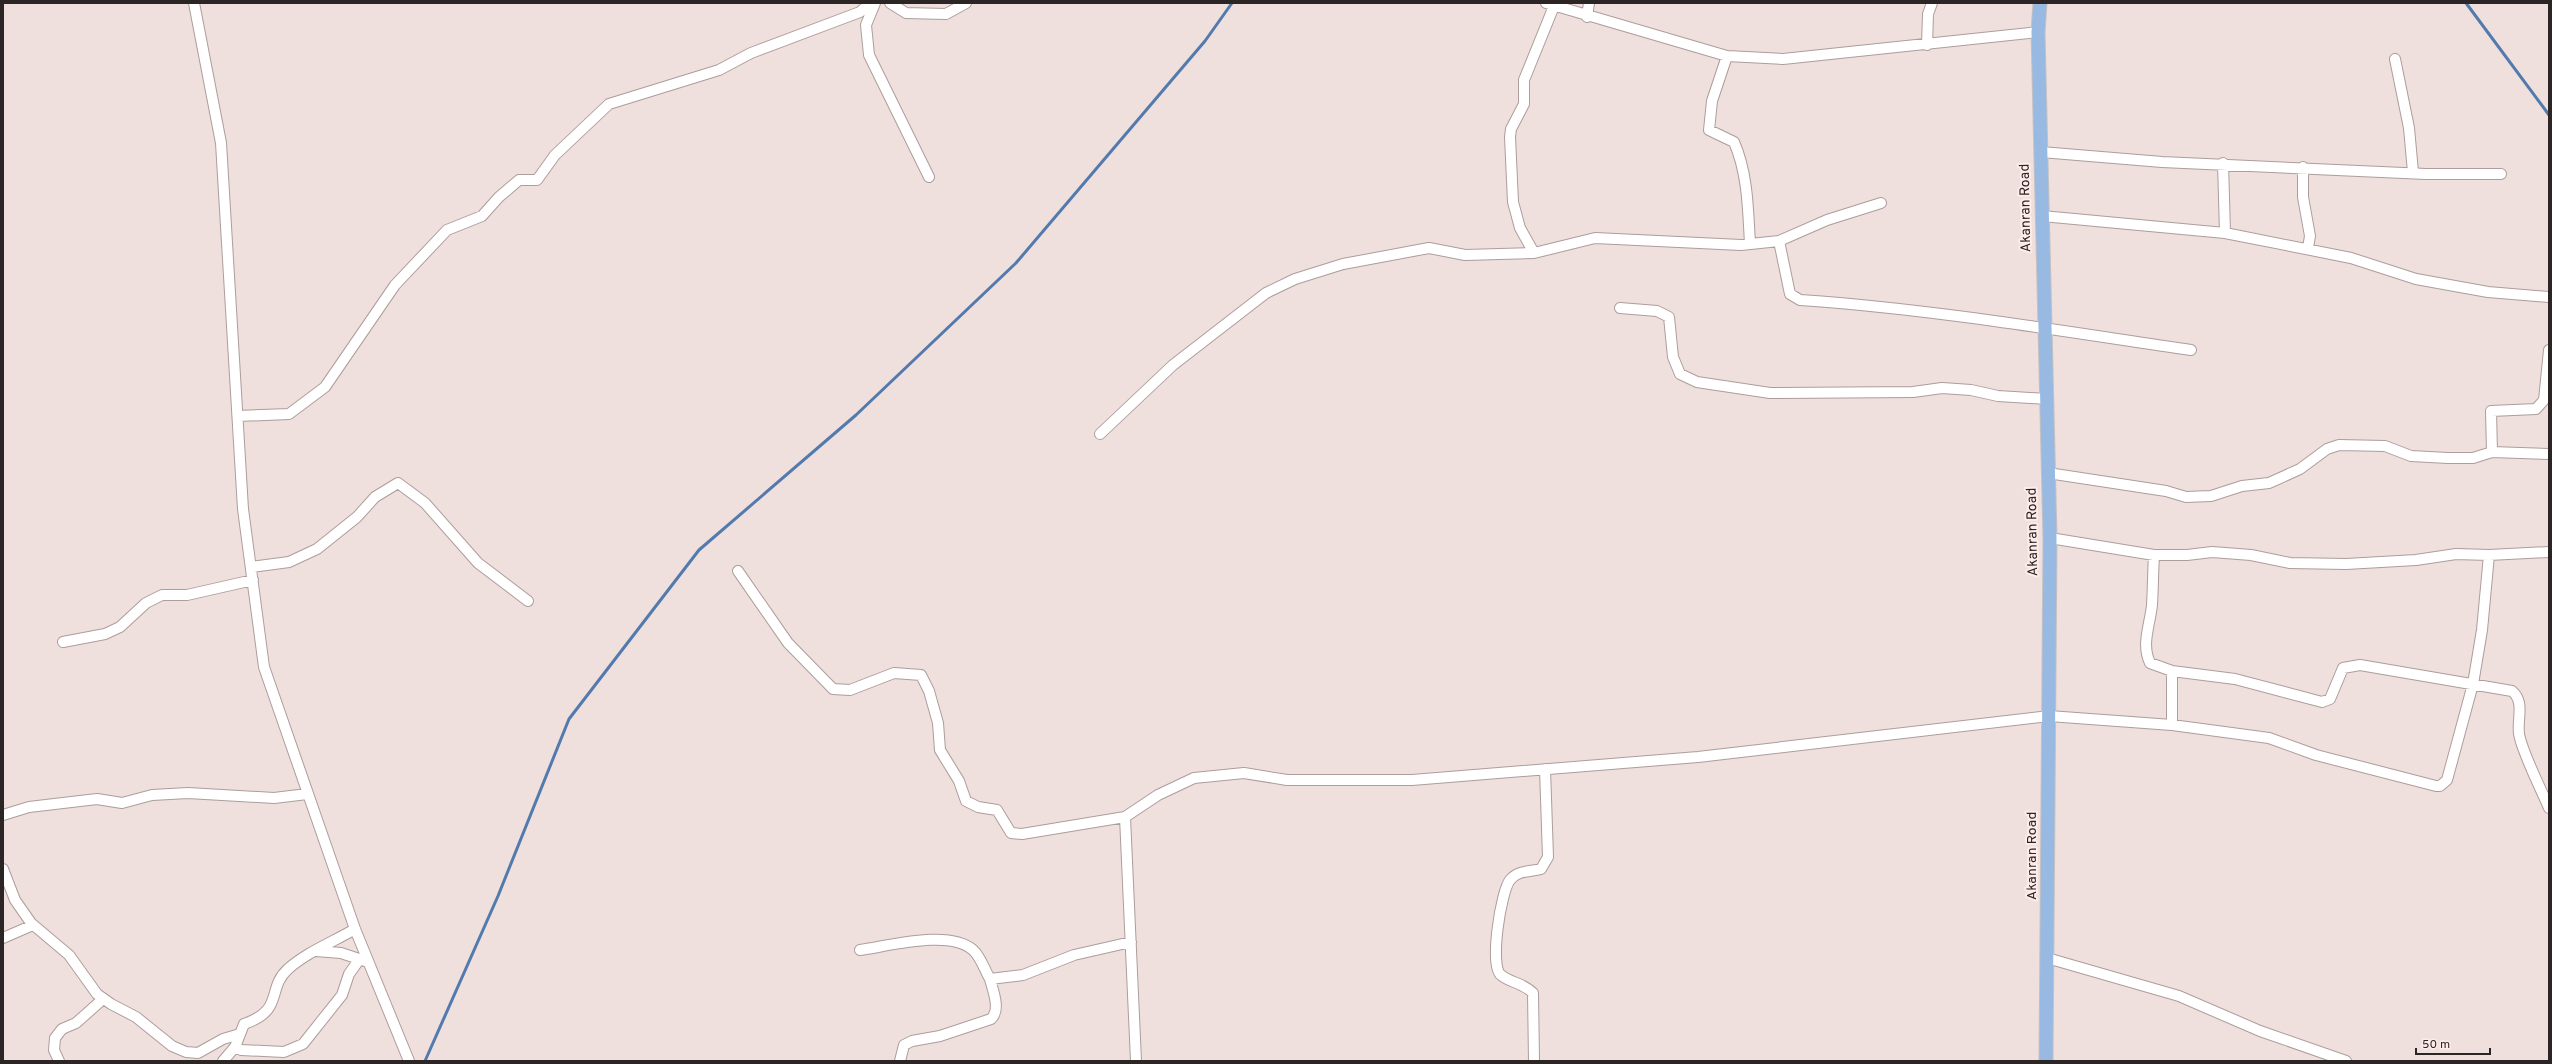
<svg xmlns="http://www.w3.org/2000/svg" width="2552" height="1064" viewBox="0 0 2552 1064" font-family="Overpass,sans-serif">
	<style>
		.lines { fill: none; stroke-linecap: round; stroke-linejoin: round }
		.stream { stroke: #527aad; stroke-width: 3 }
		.minor-casing { stroke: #ad9d9c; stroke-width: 12 }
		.major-casing { stroke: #c4c2c2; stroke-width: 15 }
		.minor { stroke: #fff; stroke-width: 10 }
		.major { stroke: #97b9e2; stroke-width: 13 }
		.labels { text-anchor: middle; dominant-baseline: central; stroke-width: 4; stroke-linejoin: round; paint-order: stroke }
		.street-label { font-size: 14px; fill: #2b2525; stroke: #fdecea }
	</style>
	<rect width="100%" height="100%" fill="#efdfdd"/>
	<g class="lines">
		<!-- stream -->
		<path class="stream" d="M 2466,3 L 2549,115
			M 425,1061 L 498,896 L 569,719 L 699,550 L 856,415 L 1016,263 L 1205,41 L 1232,3"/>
		<defs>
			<path id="minor" d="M 194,3 L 221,143 L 243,509 L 264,667 L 355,929 L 409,1061
				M 875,3 L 866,25 L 869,55 L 929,177
				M 890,3 L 906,13 L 946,14 L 966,3
				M 1546,3 L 1727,56 L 1783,59 L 2038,32
				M 1587,17 L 1589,3
				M 1927,45 L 1928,14 L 1932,3
				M 1727,56 L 1712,101 L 1709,130 L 1734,142 C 1748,174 1748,210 1750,244
				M 2395,59 L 2409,128 L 2413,172
				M 2041,152 L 2162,162 L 2426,174 L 2501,174
				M 2223,163 L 2225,233
				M 2303,167 L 2303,197 L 2310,236 L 2308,248
				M 2042,216 L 2225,233 L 2351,258 L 2416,279 L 2488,292 L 2549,297
				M 1779,241 L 1790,294 L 1800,300 C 1932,309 2061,331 2191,350
				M 1534,253 L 1520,228 L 1513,202 L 1510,137 L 1511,129 L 1524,104 L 1524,80 L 1554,6
				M 1620,308 L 1657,311 L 1669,317 L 1673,357 L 1680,374 L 1697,382 L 1770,393 L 1913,392 L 1942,388 L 1971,390 L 1998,396 L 2047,399
				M 238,416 L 289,414 L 325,387 L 395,285 L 447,230 L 482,216 L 499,197 L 519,180 L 537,180 L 555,155 L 609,104 L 719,70 L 751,53 L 860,12 L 870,3
				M 1100,434 L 1173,365 L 1266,293 L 1295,279 L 1343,264 L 1429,248 L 1465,255 L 1534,253 L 1595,238 L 1741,245 L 1779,241 L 1827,220 L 1881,203
				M 2492,452 L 2549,454
				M 2048,473 L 2166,491 L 2186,497 L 2211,496 L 2242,486 L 2269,483 L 2300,469 L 2327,449 L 2339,445 L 2385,446 L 2411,456 L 2448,458 L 2473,458 L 2492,452 L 2491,411 L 2536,409 L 2544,400 L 2549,350
				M 2154,555 C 2153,572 2153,588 2152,605 C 2150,625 2141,644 2150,663 L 2172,671 L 2235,679 L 2322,702 L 2330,699 L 2343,668 L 2360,665 L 2512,691 C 2525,702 2517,718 2519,734 C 2522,752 2541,789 2549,808
				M 2489,555 L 2549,552
				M 251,567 L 289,562 L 317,549 L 357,517 L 375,497 L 398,483 L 425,503 L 478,563 L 528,601
				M 738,571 L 788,643 L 833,689 L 850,690 L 894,673 L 921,675 L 929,691 L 938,723 L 940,750 L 959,781 L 966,801 L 978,807 L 997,810 L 1011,833 L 1022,834 L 1125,817
				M 63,642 L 105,634 L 120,627 L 146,603 L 162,595 L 187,595 L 253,580
				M 2172,671 L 2172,725
				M 3,815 L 29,807 L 97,799 L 122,803 L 152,795 L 188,793 L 274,798 L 307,794
				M 3,869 L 15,900 L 31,923 L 69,955 L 97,994 L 111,1004 L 136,1017 L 172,1046 L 186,1052 L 198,1053 L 223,1039 L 240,1034
				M 3,938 L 33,925
				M 860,950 C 889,946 950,929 973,950 C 981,957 985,971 990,979 L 1023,975 L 1074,955 L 1131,942
				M 316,951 L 341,953 L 365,961
				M 2047,958 L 2179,996 L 2260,1031 L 2346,1061
				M 235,1047 L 241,1050 L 284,1052 L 303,1044 L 342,995 L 349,974 L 359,960
				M 59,1061 L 54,1050 L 55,1038 L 62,1029 L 76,1023 L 103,999
				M 223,1061 L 235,1047 L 244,1024 C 285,1010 266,989 288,969 C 307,952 333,942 355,929
				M 900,1061 L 904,1045 L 912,1041 L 940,1036 L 991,1019 C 1001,1010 993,991 990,979
				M 1136,1061 L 1125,817 L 1158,795 L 1194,778 L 1244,773 L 1287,780 L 1412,780 L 1698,757 L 2049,716 L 2172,725 L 2269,738 L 2316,755 L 2436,786 L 2440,786 L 2447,780 L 2473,684 L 2482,630 L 2489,555 L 2456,554 L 2416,560 L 2346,564 L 2290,563 L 2251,555 L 2212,552 L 2187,555 L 2154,555 L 2050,538
				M 1534,1061 L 1533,993 C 1522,982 1510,983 1501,975 C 1489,966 1501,891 1510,880 C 1518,870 1529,872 1541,869 L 1548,857 L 1545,769"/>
			<path id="major" d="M 2040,3 L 2038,32 L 2050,538 L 2046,1061"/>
		</defs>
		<!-- minor casing -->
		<use href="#minor" class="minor-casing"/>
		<!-- major casing -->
		<use href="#major" class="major-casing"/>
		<!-- minor -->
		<use href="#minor" class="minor"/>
		<!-- major -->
		<use href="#major" class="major"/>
	</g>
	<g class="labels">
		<!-- street labels -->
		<g class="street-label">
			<text transform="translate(2026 208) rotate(-91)">Akanran Road</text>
			<text transform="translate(2033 532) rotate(-91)">Akanran Road</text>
			<text transform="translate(2032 856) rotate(-90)">Akanran Road</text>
		</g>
	</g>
	<!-- border -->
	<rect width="2552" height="1064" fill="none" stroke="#2b2525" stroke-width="8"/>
	<!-- scale -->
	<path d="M2416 1048v6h74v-6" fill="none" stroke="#2b2525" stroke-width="2"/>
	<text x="2422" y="1048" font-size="12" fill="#2b2525" stroke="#fdecea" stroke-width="3" paint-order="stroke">50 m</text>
</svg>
